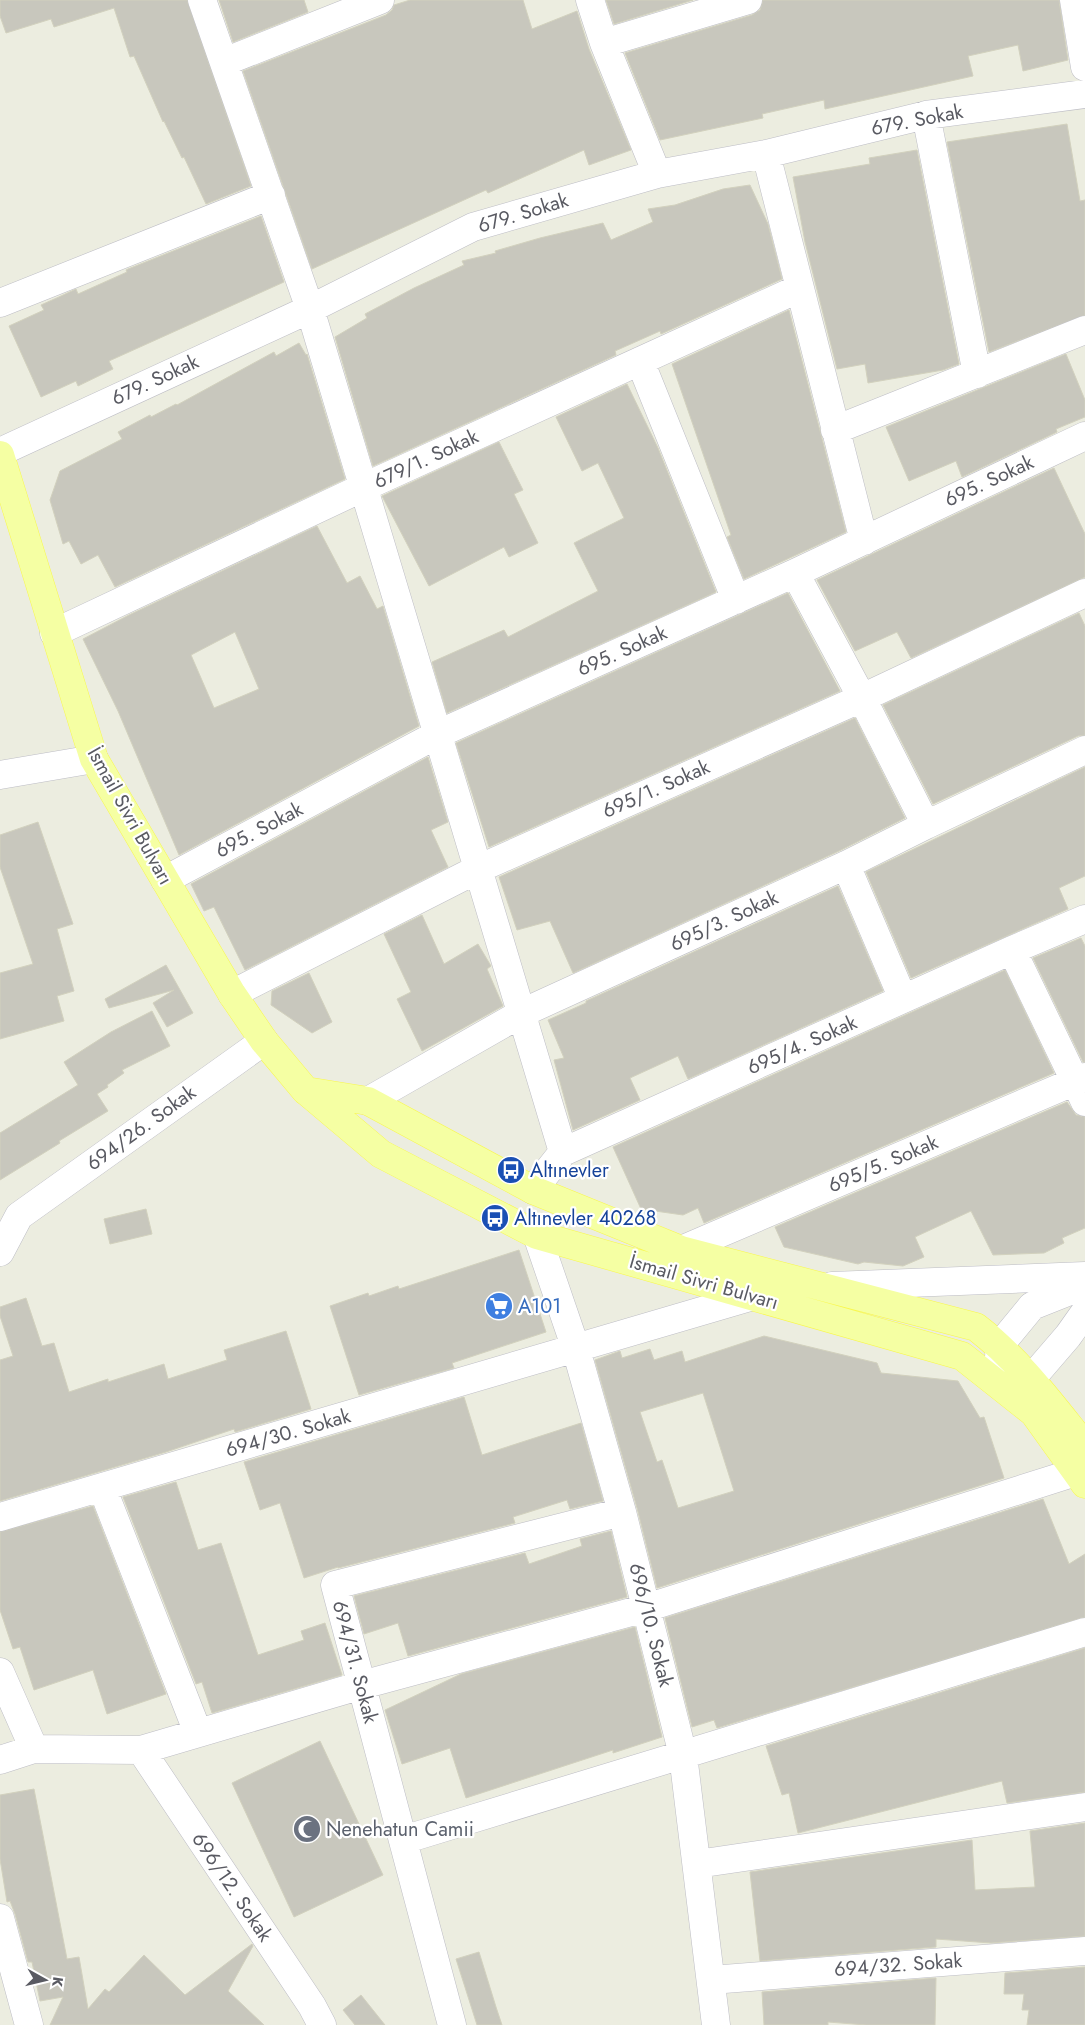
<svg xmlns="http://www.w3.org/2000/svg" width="1085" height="2025" viewBox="0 0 1085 2025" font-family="Jost,sans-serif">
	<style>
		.building { fill: #c8c7bd; stroke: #d2d1be; fill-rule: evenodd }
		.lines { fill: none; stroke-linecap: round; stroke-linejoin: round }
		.minor-casing { stroke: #bdbdc5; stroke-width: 29 }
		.major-casing { stroke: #f9f84d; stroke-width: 29 }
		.minor { stroke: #fff; stroke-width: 28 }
		.major { stroke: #f5ffa3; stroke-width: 28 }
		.labels { text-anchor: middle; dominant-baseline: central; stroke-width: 4.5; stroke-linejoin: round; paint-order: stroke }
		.street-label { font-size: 20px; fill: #595a62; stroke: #fff }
		.transit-label { font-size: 20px; fill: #164399; stroke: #fff; text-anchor: start }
		.shop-label { font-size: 20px; fill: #366cbe; stroke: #fff; text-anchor: start }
		.worship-label { font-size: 20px; fill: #5b616d; stroke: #fff; text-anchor: start }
	</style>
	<rect width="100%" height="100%" fill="#ecede0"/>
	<!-- building -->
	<path class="building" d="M 0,0 L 187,0 L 251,186 L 206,204 L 184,157 L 182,158 L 164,121 L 163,122 L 134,56 L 130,57 L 114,8 L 54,27 L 51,19 L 6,33 L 0,16 Z
		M 219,0 L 304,0 L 308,12 L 233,42 Z
		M 410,0 L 523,0 L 532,29 L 577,11 L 589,49 L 631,150 L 589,165 L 584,150 L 488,193 L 486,190 L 312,269 L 243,71 L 386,15 L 392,10 L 394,5 Z
		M 606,0 L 693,0 L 614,24 Z
		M 763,0 L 1059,0 L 1068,60 L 1023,71 L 1018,45 L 968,56 L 973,76 L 825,109 L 824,100 L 762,114 L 763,118 L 660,140 L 625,53 L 752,15 L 760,10 Z
		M 1067,124 L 1080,201 L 1085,200 L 1085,315 L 989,352 L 947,142 Z
		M 917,150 L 959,364 L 943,370 L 868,383 L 865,364 L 837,369 L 805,242 L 793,177 L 870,164 L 869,158 Z
		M 750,185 L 768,224 L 782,279 L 661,334 L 660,331 L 615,351 L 616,355 L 373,466 L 335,337 L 367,318 L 365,314 L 414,288 L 464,265 L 462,261 L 496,253 L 495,251 L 540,238 L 603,223 L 611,240 L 653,222 L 648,209 L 675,205 L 723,189 Z
		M 261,216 L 284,282 L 109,361 L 113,369 L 78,386 L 76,381 L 41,397 L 9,326 L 44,310 L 41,305 L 61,296 L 76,289 L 78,294 L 127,272 L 126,270 L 128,269 Z
		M 789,310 L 846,532 L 744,579 L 727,537 L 731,535 L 672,364 Z
		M 299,343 L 306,355 L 307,354 L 345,479 L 115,587 L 98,555 L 81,564 L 69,541 L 63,544 L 50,500 L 60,471 L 122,439 L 118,432 L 150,415 L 151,417 L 176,404 L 177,405 L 274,352 L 276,356 Z
		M 1066,354 L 1085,400 L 1085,417 L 1056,429 L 1057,432 L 962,477 L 956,461 L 909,481 L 886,427 Z
		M 627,384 L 658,448 L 716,592 L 447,713 L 432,662 L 504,630 L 508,637 L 598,591 L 574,543 L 624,518 L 598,463 L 582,471 L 556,417 Z
		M 499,442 L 523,490 L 514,494 L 538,543 L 509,557 L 504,547 L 429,586 L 382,496 Z
		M 1054,468 L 1085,534 L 1085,577 L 911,658 L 897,632 L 855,651 L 817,580 Z
		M 317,526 L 347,583 L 360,576 L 377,609 L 383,606 L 419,726 L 179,855 L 118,711 L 83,639 L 129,615 ZM 235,632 L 259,689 L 214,708 L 191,655 Z
		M 788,593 L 840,691 L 489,847 L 456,743 Z
		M 1079,613 L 1085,626 L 1085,735 L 1078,736 L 933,804 L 883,705 Z
		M 855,718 L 905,818 L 839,851 L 573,973 L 550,921 L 517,930 L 499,877 Z
		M 428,757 L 448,822 L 431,830 L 448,867 L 245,970 L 214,907 L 204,911 L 191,884 Z
		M 1085,767 L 1085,876 L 1059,888 L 1068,909 L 911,978 L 866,872 Z
		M 38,822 L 73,924 L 57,929 L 74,991 L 57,996 L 64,1021 L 0,1039 L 0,973 L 33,964 L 0,867 L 0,835 Z
		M 838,886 L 883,991 L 688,1079 L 678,1056 L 630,1078 L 640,1100 L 573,1130 L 554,1060 L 564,1058 L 548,1020 L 586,1003 L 586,1001 Z
		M 422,915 L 444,964 L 478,944 L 491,966 L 487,969 L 503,1006 L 422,1051 L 397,999 L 411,992 L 384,934 Z
		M 1081,938 L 1085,946 L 1085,1062 L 1083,1062 L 1033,958 Z
		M 166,965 L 193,1013 L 167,1027 L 153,1003 L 174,990 L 109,1008 L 105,999 Z
		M 1005,970 L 1054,1073 L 704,1223 L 698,1208 L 683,1215 L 641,1209 L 613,1147 Z
		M 309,973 L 332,1022 L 312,1033 L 271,1005 L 272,991 Z
		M 152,1011 L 170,1046 L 122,1070 L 124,1073 L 107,1085 L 108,1087 L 97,1094 L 108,1111 L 59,1141 L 60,1143 L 0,1180 L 0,1133 L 78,1085 L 64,1062 L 111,1032 Z
		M 1067,1102 L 1076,1115 L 1085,1117 L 1085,1228 L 1062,1238 L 1064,1243 L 1044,1253 L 993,1255 L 971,1211 L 915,1237 L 924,1257 L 903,1266 L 864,1262 L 858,1264 L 784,1247 L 775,1227 Z
		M 146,1209 L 152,1234 L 110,1244 L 104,1219 Z
		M 519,1250 L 546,1332 L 452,1363 L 454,1368 L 359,1395 L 330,1306 L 368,1293 L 369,1296 L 398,1286 L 399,1289 Z
		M 26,1298 L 42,1346 L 54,1343 L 69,1392 L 108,1379 L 108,1382 L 164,1364 L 168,1379 L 227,1360 L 224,1350 L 286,1331 L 311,1409 L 235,1432 L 234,1429 L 166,1452 L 0,1501 L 0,1360 L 13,1356 L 0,1316 L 0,1307 Z
		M 764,1336 L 877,1363 L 881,1373 L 958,1381 L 980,1418 L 984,1417 L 1004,1478 L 657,1588 L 637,1508 L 595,1360 L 620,1351 L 622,1358 L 650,1349 L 654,1360 L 682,1351 L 685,1362 ZM 703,1393 L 734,1491 L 678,1508 L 662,1460 L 657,1462 L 640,1412 Z
		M 464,1397 L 482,1455 L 581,1423 L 603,1501 L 570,1509 L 567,1500 L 513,1517 L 515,1523 L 338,1568 L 338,1567 L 304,1578 L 280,1503 L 260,1510 L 244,1462 Z
		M 176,1482 L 198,1550 L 221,1543 L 258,1655 L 304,1640 L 301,1631 L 325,1623 L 342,1675 L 212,1713 L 202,1682 L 196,1684 L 123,1497 Z
		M 1043,1499 L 1069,1564 L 1085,1554 L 1085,1617 L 717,1728 L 714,1720 L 692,1727 L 665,1618 Z
		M 93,1506 L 166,1694 L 107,1714 L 93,1670 L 34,1690 L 20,1647 L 13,1649 L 0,1610 L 0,1532 Z
		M 611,1531 L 627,1597 L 408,1656 L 398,1623 L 364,1634 L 354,1596 L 525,1553 L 529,1564 L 582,1546 L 580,1539 Z
		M 635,1627 L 662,1737 L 613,1753 L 613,1750 L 466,1798 L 450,1748 L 402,1764 L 385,1710 L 461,1674 Z
		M 1085,1648 L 1085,1792 L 1007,1803 L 1002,1781 L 798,1833 L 789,1793 L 782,1795 L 766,1746 Z
		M 320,1741 L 383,1875 L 294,1917 L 232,1783 Z
		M 34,1789 L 67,1959 L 79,1957 L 88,2009 L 105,1989 L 109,1992 L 144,1955 L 185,1995 L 252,1944 L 253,1946 L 228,1991 L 264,2025 L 50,2025 L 63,1997 L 40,2001 L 32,1962 L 28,1962 L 15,1914 L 10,1901 L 7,1902 L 0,1859 L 0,1795 Z
		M 1085,1823 L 1085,1936 L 991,1943 L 936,1939 L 936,1947 L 760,1961 L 750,1872 L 972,1840 L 975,1890 L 1035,1887 L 1030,1831 Z
		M 479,1952 L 496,2007 L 502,2025 L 477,2025 L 456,1959 Z
		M 1085,1967 L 1085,2025 L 1027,2025 L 1029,2010 L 1022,2010 L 1024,1994 L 1004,1994 L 1005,1973 Z
		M 936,1978 L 935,2025 L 866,2025 L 828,2022 L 828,2025 L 764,2025 L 762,1992 Z
		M 361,1995 L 385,2025 L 355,2025 L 343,2010 Z"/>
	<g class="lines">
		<defs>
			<path id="minor" d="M 202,0 L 310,309 L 563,1152
				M 590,0 L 604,43 L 657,174
				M 1074,0 L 1085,67
				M 604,43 L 748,0
				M 224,62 L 380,0
				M 926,115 L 977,374
				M 766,154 L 864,541
				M 0,303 L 271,195
				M 640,361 L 736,600
				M 835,430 L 1085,330
				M 0,452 L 310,309 L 473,227 L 657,174 L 766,154 L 926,115 L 1085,94
				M 795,573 L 862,698 L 926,825
				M 54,633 L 364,487 L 800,288
				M 0,775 L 94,759
				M 846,865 L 903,999
				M 165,880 L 438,734 L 795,573 L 1085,436
				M 1012,950 L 1085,1102
				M 232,994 L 478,869 L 862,698 L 1085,593
				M 368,1101 L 522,1013 L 846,865 L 926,825 L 1085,750
				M 533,1190 L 563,1152 L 1012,950 L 1085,919
				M 537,1235 L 576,1349 L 622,1512 L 683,1755 L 716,2025
				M 681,1250 L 1085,1077
				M 0,1252 L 19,1216 L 264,1041
				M 1085,1285 L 1032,1306 L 1000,1345 L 997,1382 L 1031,1379 L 1068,1336 L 1085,1312
				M 832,1286 L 1085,1276
				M 102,1487 L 198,1733
				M 0,1517 L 753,1296
				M 0,1672 L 34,1749
				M 141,1750 L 312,2006 L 322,2025
				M 0,1760 L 34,1749 L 141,1750 L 362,1685 L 646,1608 L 1076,1472
				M 403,1840 L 1085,1632
				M 697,1864 L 1085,1807
				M 0,1918 L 29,2025
				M 711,1980 L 1085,1951
				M 452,2025 L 335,1585 L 622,1512"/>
			<path id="major" d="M 0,455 L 94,759 L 232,994 L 264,1041 L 305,1090 L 381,1154 L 537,1235 L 962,1356 L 1034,1413 L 1085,1484
				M 306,1091 L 368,1101 L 533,1190 L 681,1250 L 976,1327 C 1019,1360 1051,1404 1085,1446"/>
		</defs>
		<!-- minor casing -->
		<use href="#minor" class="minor-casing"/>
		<!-- major casing -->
		<use href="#major" class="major-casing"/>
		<!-- minor -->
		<use href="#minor" class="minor"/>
		<!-- major -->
		<use href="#major" class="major"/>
	</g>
	<!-- icons -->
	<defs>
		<symbol id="bus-disc" viewBox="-11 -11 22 22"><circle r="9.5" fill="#1a4fb4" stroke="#fff"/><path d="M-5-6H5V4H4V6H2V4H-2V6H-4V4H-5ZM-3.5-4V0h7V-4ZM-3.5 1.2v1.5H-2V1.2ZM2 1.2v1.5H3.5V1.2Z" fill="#fff"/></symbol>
		<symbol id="supermarket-disc" viewBox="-11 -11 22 22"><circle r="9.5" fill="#3f7fe0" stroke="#fff"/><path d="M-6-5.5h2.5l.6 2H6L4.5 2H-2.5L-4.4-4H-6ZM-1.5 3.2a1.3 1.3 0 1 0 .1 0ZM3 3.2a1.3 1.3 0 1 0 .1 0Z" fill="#fff"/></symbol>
		<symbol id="mosque-disc" viewBox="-11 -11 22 22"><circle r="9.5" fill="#6b7280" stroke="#fff"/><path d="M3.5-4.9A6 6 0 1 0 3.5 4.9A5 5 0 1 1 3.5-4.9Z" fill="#fff"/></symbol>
	</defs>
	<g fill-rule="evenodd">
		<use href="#bus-disc" x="495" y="1154" width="32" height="32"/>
		<use href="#bus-disc" x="479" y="1202" width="32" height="32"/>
		<use href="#supermarket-disc" x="483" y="1290" width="32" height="32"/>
		<use href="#mosque-disc" x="291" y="1813" width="32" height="32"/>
	</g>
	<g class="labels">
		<!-- street labels -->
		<g class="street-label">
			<text transform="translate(917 120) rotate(-11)">679. Sokak</text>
			<text transform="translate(523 213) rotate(-17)">679. Sokak</text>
			<text transform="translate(155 380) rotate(-25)">679. Sokak</text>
			<text transform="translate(426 459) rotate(-25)">679/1. Sokak</text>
			<text transform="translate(989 481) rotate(-25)">695. Sokak</text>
			<text transform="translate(622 651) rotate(-24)">695. Sokak</text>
			<text transform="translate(656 789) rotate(-24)">695/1. Sokak</text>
			<text transform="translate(130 816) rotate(61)">İsmail Sivri Bulvarı</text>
			<text transform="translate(259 830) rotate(-28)">695. Sokak</text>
			<text transform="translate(724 921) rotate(-25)">695/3. Sokak</text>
			<text transform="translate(802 1045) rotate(-24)">695/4. Sokak</text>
			<text transform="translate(141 1128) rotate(-36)">694/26. Sokak</text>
			<text transform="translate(883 1164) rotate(-23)">695/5. Sokak</text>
			<text transform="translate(704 1282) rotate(16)">İsmail Sivri Bulvarı</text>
			<text transform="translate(288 1433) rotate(-16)">694/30. Sokak</text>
			<text transform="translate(651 1625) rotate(76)">696/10. Sokak</text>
			<text transform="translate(355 1662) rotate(75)">694/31. Sokak</text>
			<text transform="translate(232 1887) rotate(56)">696/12. Sokak</text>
			<text transform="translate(898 1965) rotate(-4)">694/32. Sokak</text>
		</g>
		<!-- transit labels -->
		<g class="transit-label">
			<text x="530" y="1170">Altınevler</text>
			<text x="514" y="1218">Altınevler 40268</text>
		</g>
		<!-- shop labels -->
		<g class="shop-label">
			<text x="518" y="1306">A101</text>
		</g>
		<!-- worship labels -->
		<g class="worship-label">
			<text x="326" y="1829">Nenehatun Camii</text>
		</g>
	</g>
	<!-- north arrow -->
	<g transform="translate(45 1980) rotate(98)" stroke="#ffffff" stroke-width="4" paint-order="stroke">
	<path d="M0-4L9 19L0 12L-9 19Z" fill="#595a62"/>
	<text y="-8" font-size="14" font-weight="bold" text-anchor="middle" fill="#595a62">K</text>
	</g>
</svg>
